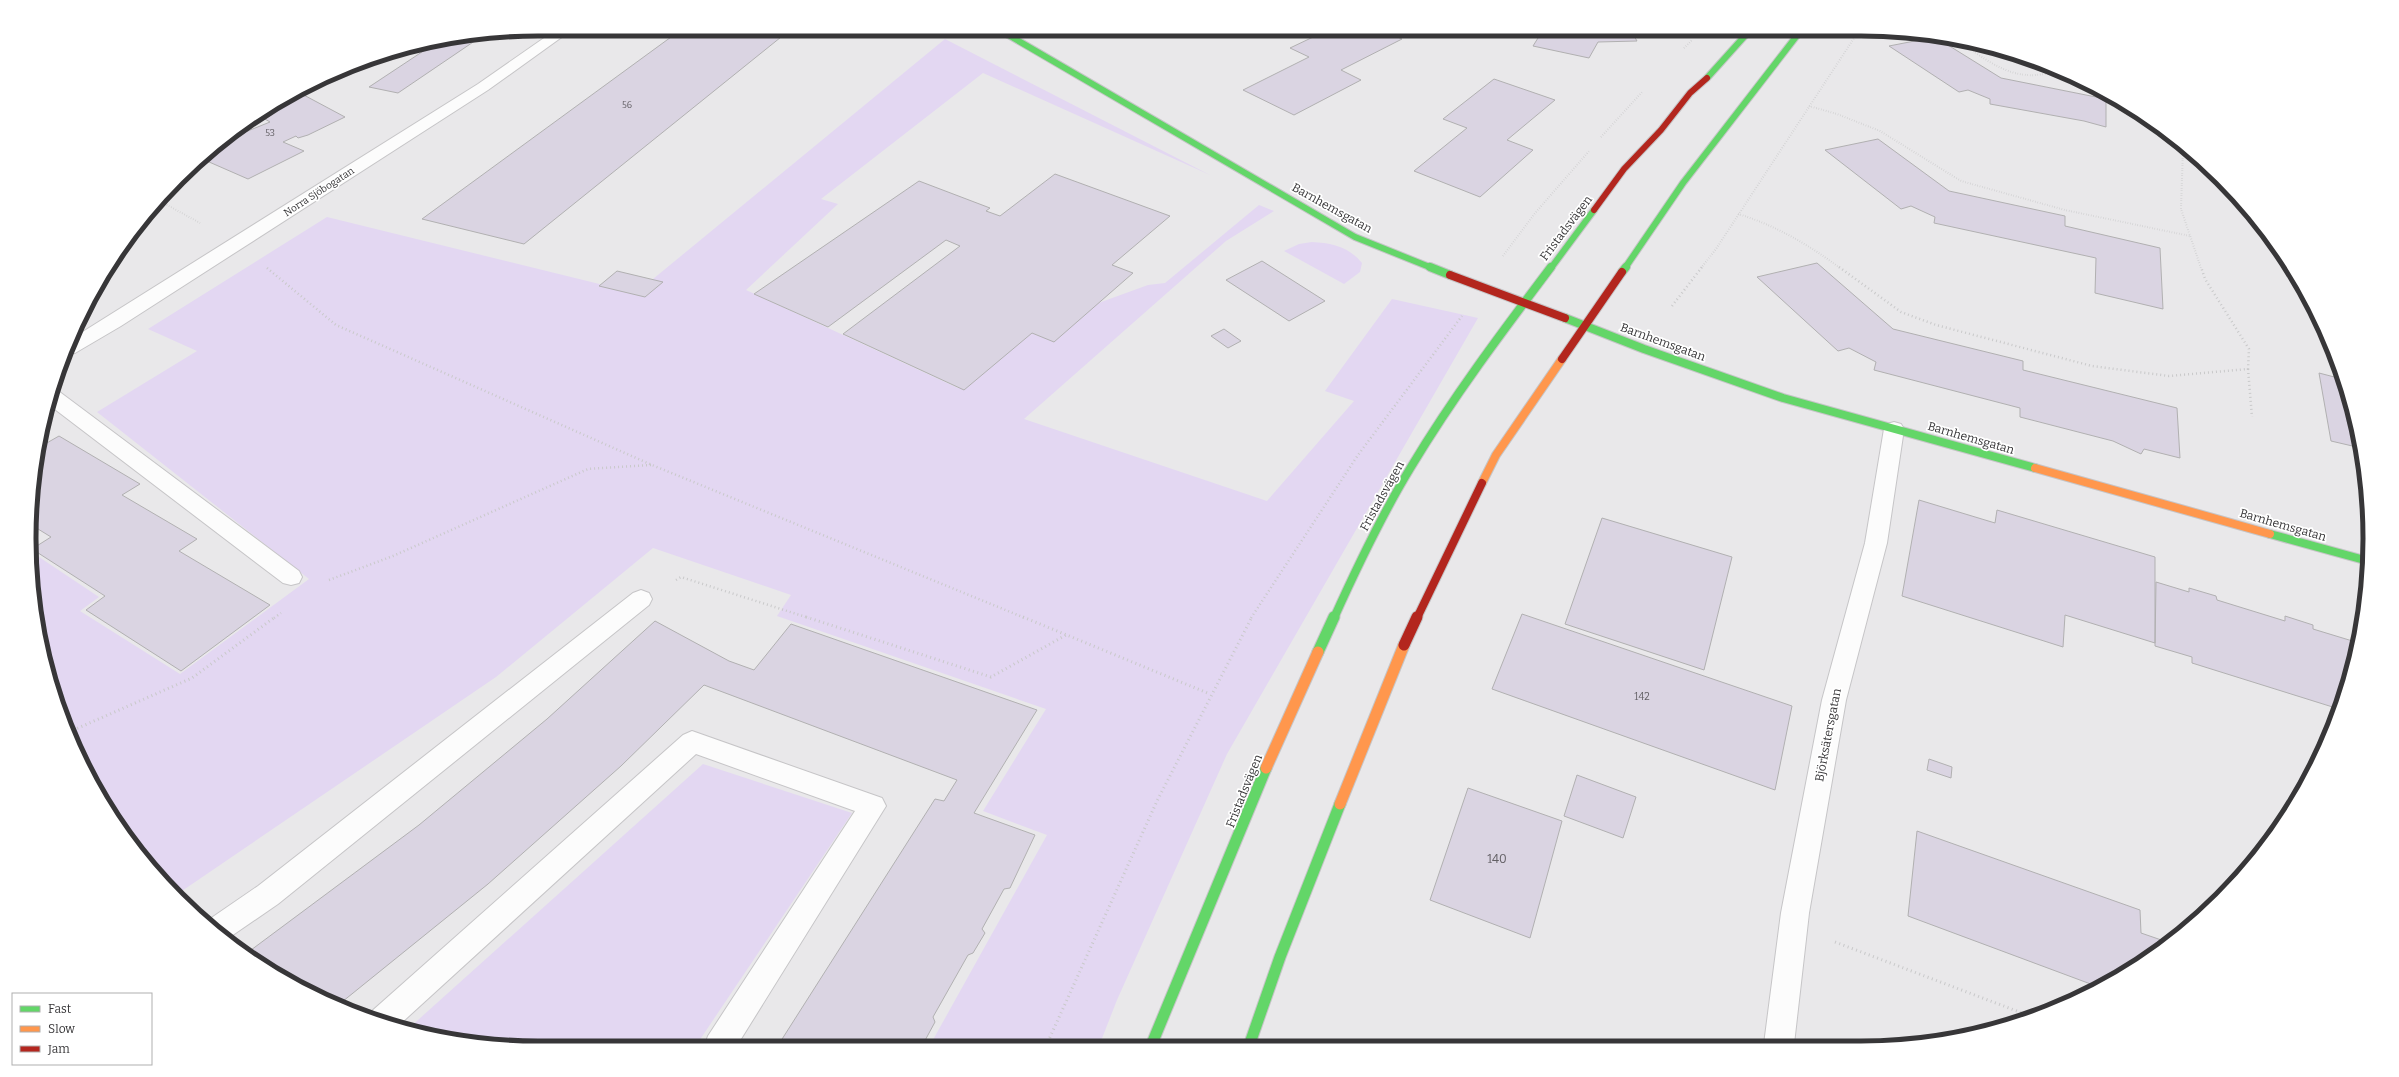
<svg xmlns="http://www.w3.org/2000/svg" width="2399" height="1077" viewBox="0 0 2399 1077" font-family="Bitter,serif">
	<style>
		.green { fill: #e3d7f2 }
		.building { fill: #dad4e2; stroke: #b1b0b1 }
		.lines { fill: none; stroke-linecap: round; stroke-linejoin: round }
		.lane-casing { stroke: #c6c5c7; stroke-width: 2 }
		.street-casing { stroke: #c6c5c7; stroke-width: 2 }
		.fast-far2-casing { stroke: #c6c5c7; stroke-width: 8 }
		.fast-far1-casing { stroke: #c6c5c7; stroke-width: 10 }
		.fast-casing { stroke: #c6c5c7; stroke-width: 13 }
		.slow-far1-casing { stroke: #c6c5c7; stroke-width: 10 }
		.slow-casing { stroke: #c6c5c7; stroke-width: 13 }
		.jam-far2-casing { stroke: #c6c5c7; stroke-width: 8 }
		.jam-far1-casing { stroke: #c6c5c7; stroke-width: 10 }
		.jam-casing { stroke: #c6c5c7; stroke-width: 13 }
		.path-far2 { stroke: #c9c9ca; stroke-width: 2; stroke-dasharray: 0.5 2; stroke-linecap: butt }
		.path-far1 { stroke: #c9c9ca; stroke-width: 2.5; stroke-dasharray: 1 3; stroke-linecap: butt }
		.path { stroke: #c9c9ca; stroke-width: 3; stroke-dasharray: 1 3.5; stroke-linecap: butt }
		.lane { fill: #fcfcfc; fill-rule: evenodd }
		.street { fill: #fcfcfc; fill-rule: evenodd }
		.fast-far2 { stroke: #63d668; stroke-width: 6 }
		.fast-far1 { stroke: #63d668; stroke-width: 8 }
		.fast { stroke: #63d668; stroke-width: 11 }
		.slow-far1 { stroke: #ff974d; stroke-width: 8 }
		.slow { stroke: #ff974d; stroke-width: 11 }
		.jam-far2 { stroke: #b3261e; stroke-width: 6 }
		.jam-far1 { stroke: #b3261e; stroke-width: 8 }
		.jam { stroke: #b3261e; stroke-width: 11 }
		.labels { text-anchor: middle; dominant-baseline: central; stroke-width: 3.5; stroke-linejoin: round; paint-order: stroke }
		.far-number-label { font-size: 9px; fill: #625f64 }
		.far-street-label { font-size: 10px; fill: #373638; stroke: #fff }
		.number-label { font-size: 10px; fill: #625f64 }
		.street-label { font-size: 12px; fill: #373638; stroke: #fff }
		.near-number-label { font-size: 12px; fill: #625f64 }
		.rim { fill: none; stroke: #373638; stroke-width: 5 }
	</style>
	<rect width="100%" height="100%" fill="#e9e8ea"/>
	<!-- green -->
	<path class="green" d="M 945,39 L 1210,175 L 983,73 L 821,199 L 838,204 L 746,290 L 958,388 L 1027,329 L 1148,285 L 1165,283 L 1259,205 L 1274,211 L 1226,241 L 1024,419 L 1267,501 L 1354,401 L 1325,391 L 1392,299 L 1478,318 L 1227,754 L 1117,1000 L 1099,1046 L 929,1047 L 1047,835 L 983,811 L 1046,709 L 777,616 L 791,595 L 653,548 L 496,677 L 176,895 C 108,827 58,733 39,638 C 33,610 33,579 30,551 L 99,597 L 80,611 L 180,674 L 309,579 L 97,412 L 197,351 L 148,329 L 327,217 L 636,293 Z
		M 1312,242 C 1332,243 1349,247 1362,263 L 1360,272 L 1344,284 L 1284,251 L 1299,244 Z
		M 703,764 L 852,813 L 695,1047 C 602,1048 498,1056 408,1029 Z"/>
	<!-- building -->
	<path class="building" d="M 682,29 L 791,29 L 524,244 L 422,219 Z
		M 1330,29 L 1379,29 L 1402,39 L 1341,70 L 1361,80 L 1294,115 L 1243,90 L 1309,57 L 1290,48 Z
		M 1541,29 L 1630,29 L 1637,41 L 1598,42 L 1589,58 L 1533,46 L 1543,30 Z
		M 485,34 L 398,93 L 369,87 L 443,38 Z
		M 1935,37 L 2001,78 L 2106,99 L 2106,127 L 2084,121 L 1990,104 L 1990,99 L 1968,90 L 1959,92 L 1889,46 Z
		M 1494,79 L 1555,100 L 1507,140 L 1533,150 L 1480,197 L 1414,171 L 1467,128 L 1443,119 Z
		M 300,93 L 345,117 L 308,135 L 298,138 L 296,136 L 283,142 L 304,151 L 248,179 L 200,158 L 223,141 L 270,122 L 258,115 L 275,104 Z
		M 1878,139 L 1949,191 L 2065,216 L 2065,226 L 2160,248 L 2163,309 L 2095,293 L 2096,258 L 1934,223 L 1935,217 L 1911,206 L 1901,209 L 1825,150 Z
		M 1055,174 L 1170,216 L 1112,265 L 1133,273 L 1054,342 L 1032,333 L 964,390 L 843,334 L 960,246 L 946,240 L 828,327 L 754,294 L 919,181 L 990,208 L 986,211 L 1000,216 Z
		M 1262,261 L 1325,301 L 1289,321 L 1226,280 Z
		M 1817,263 L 1893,329 L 2023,361 L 2023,370 L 2177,408 L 2180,458 L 2144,449 L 2141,454 L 2113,441 L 2020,417 L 2020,408 L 1874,370 L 1876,362 L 1849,348 L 1838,351 L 1757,277 Z
		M 617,271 L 663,282 L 645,297 L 599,286 Z
		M 1224,329 L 1241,341 L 1228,348 L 1211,336 Z
		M 2319,373 L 2342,379 L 2361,448 L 2331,441 Z
		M 59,436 L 140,484 L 122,495 L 197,539 L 179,551 L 270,605 L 181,671 L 86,610 L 105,596 L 32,549 L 51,537 L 30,524 L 38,448 Z
		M 1919,500 L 1995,523 L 1997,510 L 2155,557 L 2155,643 L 2065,615 L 2063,647 L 1902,596 Z
		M 1602,518 L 1732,557 L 1704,670 L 1565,624 Z
		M 2156,582 L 2189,592 L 2189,588 L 2216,596 L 2217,600 L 2285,621 L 2285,616 L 2313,625 L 2313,629 L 2359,643 L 2339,709 L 2192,663 L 2192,657 L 2155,646 Z
		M 1522,614 L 1792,706 L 1775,790 L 1492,689 Z
		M 655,621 L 729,661 L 754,670 L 791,624 L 1037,710 L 974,813 L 1035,835 L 1010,888 L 1004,889 L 982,929 L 985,933 L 973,953 L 968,955 L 933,1017 L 935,1022 L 922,1046 L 777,1047 L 935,799 L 944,801 L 957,780 L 704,685 L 621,766 L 488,884 L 337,1006 L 284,980 L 247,953 L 419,825 L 547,719 Z
		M 1929,759 L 1952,767 L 1951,778 L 1927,770 Z
		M 1577,775 L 1636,797 L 1623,838 L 1564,816 Z
		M 1468,788 L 1562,821 L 1530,938 L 1430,900 Z
		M 1917,831 L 2140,910 L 2141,933 L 2170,943 L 2096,986 L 1908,916 Z"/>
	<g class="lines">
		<defs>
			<path id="lane" d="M 52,389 L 57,390 L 299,571 L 302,577 L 299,583 L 291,585 L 283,583 L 48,404 Z
				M 641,590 L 649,593 L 652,599 L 649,605 L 278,904 L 227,939 L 204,923 L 258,886 L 633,593 Z
				M 692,731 L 882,798 L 886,806 L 736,1047 L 704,1047 L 708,1036 L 855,811 L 696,754 L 398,1026 L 369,1017 L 372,1011 L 683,735 Z"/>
			<path id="street" d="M 557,29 L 573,29 L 488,90 L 121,326 L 75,353 L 65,354 L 73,338 L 478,84 Z
				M 1894,422 L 1901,424 L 1904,429 L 1887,543 L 1846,700 L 1809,913 L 1794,1044 L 1764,1044 L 1781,913 L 1822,700 L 1865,543 L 1884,429 L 1887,424 Z"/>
			<path id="fast-far2" d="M 998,29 L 1355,237 L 1432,268
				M 1707,78 L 1751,29
				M 1551,268 L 1594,210
				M 1625,268 L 1683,183 L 1802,29"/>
			<path id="fast-far1" d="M 1430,267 L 1450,275
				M 1622,272 L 1626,267
				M 1565,318 L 1644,349 L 1783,398 L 2035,468
				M 2270,534 L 2368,561
				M 1334,618 C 1357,567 1381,516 1411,467 C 1453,397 1502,332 1551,267"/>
			<path id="fast" d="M 1318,652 L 1334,617
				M 1151,1046 L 1266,768
				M 1249,1046 L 1280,957 L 1340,804"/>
			<path id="slow-far1" d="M 2035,468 L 2270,534
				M 1482,483 L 1496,455 L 1562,359"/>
			<path id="slow" d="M 1266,768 L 1318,652
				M 1340,804 L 1404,645"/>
			<path id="jam-far2" d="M 1594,210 L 1624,169 L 1661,130 L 1690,93 L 1707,78"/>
			<path id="jam-far1" d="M 1450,275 L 1565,318
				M 1562,359 L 1622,272
				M 1417,618 L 1482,483"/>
			<path id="jam" d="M 1404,645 L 1417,617"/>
		</defs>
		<!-- lane casing -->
		<use href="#lane" class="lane-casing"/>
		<!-- street casing -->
		<use href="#street" class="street-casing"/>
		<!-- fast-far2 casing -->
		<use href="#fast-far2" class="fast-far2-casing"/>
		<!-- fast-far1 casing -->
		<use href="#fast-far1" class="fast-far1-casing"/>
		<!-- fast casing -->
		<use href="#fast" class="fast-casing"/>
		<!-- slow-far1 casing -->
		<use href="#slow-far1" class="slow-far1-casing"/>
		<!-- slow casing -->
		<use href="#slow" class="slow-casing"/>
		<!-- jam-far2 casing -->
		<use href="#jam-far2" class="jam-far2-casing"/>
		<!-- jam-far1 casing -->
		<use href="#jam-far1" class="jam-far1-casing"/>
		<!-- jam casing -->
		<use href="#jam" class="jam-casing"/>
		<!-- path-far2 -->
		<path class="path-far2" d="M 1952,38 C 1976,51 1998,73 2027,75 C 2039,76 2052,72 2064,72
			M 1684,48 L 1692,40
			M 339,72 L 353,69 L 366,60
			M 1809,106 L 1837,114 L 1880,131 L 1961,181 L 2065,210 L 2190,236
			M 1601,137 L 1643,91
			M 2183,148 L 2181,209 L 2201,268
			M 158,200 L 200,223
			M 1738,214 C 1775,225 1809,245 1840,268
			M 1503,256 L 1536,212 L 1590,150
			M 1701,268 L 1716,249 L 1860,29"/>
		<!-- path-far1 -->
		<path class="path-far1" d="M 1839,267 L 1901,312 L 1936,325 L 2092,366 L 2169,376 L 2248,369 L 2249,349 L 2205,279 L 2201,267
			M 267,268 L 336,325 L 652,465 L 1025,618
			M 1672,306 L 1702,267
			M 2248,369 L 2252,417
			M 329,580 L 393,556 L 588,469 L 651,465
			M 676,580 L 681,577 L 809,618
			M 274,618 L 281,613
			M 1251,618 L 1358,455 L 1462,316"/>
		<!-- path -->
		<path class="path" d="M 806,617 L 991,677 L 1066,635
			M 1023,617 L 1210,694
			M 69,732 L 192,678 L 275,617
			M 1835,942 L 2030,1016
			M 1046,1046 L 1157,801 L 1252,617"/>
		<!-- lane -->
		<use href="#lane" class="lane"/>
		<!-- street -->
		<use href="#street" class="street"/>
		<!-- fast-far2 -->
		<use href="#fast-far2" class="fast-far2"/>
		<!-- fast-far1 -->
		<use href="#fast-far1" class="fast-far1"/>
		<!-- fast -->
		<use href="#fast" class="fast"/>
		<!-- slow-far1 -->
		<use href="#slow-far1" class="slow-far1"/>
		<!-- slow -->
		<use href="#slow" class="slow"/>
		<!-- jam-far2 -->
		<use href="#jam-far2" class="jam-far2"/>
		<!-- jam-far1 -->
		<use href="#jam-far1" class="jam-far1"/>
		<!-- jam -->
		<use href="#jam" class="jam"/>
	</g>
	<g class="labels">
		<!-- far-number labels -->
		<g class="far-number-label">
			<text x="627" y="105">56</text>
			<text x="270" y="133">53</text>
		</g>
		<!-- far-street labels -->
		<g class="far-street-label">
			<text transform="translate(319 192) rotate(-33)">Norra Sjöbogatan</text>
		</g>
		<!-- number labels -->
		<g class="number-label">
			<text x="1642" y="697">142</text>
		</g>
		<!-- street labels -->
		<g class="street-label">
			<text transform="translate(1332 208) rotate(29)">Barnhemsgatan</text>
			<text transform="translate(1566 228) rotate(-53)">Fristadsvägen</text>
			<text transform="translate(1663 342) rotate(20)">Barnhemsgatan</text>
			<text transform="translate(1971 438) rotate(16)">Barnhemsgatan</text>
			<text transform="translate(1382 496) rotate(-61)">Fristadsvägen</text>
			<text transform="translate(2283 525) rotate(16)">Barnhemsgatan</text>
			<text transform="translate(1828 735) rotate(-79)">Björksätersgatan</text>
			<text transform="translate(1244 791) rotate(-68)">Fristadsvägen</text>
		</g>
		<!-- near-number labels -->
		<g class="near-number-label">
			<text x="1497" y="859">140</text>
		</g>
	</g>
	<!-- crop -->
	<path d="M0 0H2399V1077H0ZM538 36H1861A502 502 0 0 1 2363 538V539A502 502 0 0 1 1861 1041H538A502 502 0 0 1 36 539V538A502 502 0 0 1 538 36Z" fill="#fff" fill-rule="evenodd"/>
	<path class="rim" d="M538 36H1861A502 502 0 0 1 2363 538V539A502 502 0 0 1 1861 1041H538A502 502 0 0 1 36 539V538A502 502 0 0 1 538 36Z"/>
	<!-- legend -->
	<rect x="12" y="993" width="140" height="72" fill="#ffffff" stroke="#afafaf"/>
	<rect x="20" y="1006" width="20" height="6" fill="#63d668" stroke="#afafaf"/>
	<text x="48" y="1013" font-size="12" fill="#373638">Fast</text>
	<rect x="20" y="1026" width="20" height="6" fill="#ff974d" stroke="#afafaf"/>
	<text x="48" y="1033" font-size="12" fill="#373638">Slow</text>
	<rect x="20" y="1046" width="20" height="6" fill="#b3261e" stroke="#afafaf"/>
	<text x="48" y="1053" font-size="12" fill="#373638">Jam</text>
</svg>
